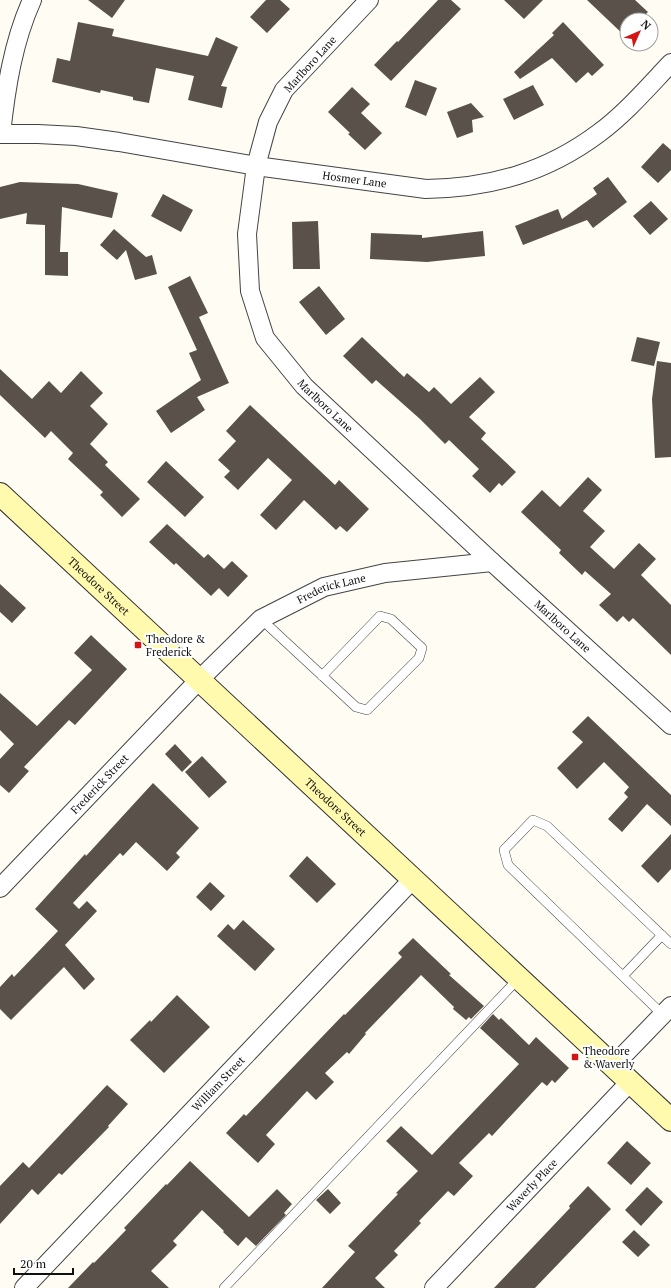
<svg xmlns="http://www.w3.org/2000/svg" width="671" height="1288" viewBox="0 0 671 1288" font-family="'PT Serif',serif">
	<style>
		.building { fill: #5a514b }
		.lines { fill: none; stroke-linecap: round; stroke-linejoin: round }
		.lane-casing { stroke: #434343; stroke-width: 10 }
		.street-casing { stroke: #434343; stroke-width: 20 }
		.secondary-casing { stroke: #323232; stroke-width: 24 }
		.lane { stroke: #fff; stroke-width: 9 }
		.street { stroke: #fff; stroke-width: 18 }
		.secondary { stroke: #fffaae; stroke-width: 22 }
		.poi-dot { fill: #d21616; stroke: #fff; stroke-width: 1.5 }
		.labels { text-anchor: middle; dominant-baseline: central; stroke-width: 4; stroke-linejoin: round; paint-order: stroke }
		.street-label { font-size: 11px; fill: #101010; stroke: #fff }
		.poi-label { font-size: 11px; fill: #101010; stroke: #fff; text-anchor: start }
	</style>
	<rect width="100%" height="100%" fill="#fffdf3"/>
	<!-- building -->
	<path class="building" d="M 88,0 L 125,0 L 112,18 Z
		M 266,0 L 280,0 L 290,9 L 267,33 L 250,17 Z
		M 438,0 L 451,0 L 461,9 L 391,81 L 374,65 L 397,41 L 398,42 Z
		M 504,0 L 543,0 L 524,19 Z
		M 587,0 L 635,0 L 648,12 L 640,20 L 627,20 L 627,38 Z
		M 78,22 L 114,29 L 112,36 L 208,56 L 216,37 L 238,47 L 221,86 L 227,87 L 222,108 L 188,100 L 194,76 L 156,68 L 149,103 L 133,100 L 133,97 L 101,90 L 100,93 L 52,82 L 57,58 L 70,61 Z
		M 563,22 L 604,65 L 592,76 L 588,72 L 576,83 L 552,58 L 520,79 L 514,72 L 554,35 L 552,33 Z
		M 415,80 L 437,88 L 426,116 L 405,107 Z
		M 533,85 L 544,105 L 514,120 L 503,99 Z
		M 352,87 L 370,104 L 361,113 L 382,133 L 365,150 L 348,134 L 350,133 L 328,112 Z
		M 471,103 L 484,117 L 472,120 L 473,132 L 457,138 L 447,112 Z
		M 663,143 L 671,150 L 671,170 L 658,183 L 641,167 Z
		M 608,177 L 627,202 L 593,228 L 587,220 L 523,245 L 515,226 L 558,209 L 562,219 L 597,194 L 593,188 Z
		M 20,182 L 78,184 L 118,193 L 112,218 L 62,207 L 60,252 L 68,252 L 68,276 L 45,275 L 45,225 L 26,224 L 27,213 L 0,219 L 0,187 Z
		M 163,194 L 193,210 L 181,232 L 151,216 Z
		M 651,201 L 668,219 L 650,235 L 633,216 Z
		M 318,221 L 320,269 L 293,269 L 292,222 Z
		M 114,229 L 146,257 L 152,255 L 157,274 L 135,280 L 126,250 L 117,260 L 100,245 Z
		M 483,231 L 485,256 L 427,262 L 370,259 L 371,233 L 422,235 L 422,238 Z
		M 190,276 L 208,313 L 199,317 L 229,383 L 197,397 L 205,410 L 171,433 L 156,411 L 201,380 L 189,353 L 197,350 L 168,287 Z
		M 319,286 L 345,319 L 326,335 L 299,302 Z
		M 362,337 L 404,377 L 407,373 L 429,392 L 434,387 L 451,404 L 480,377 L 495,392 L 469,417 L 486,433 L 481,439 L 516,472 L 502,486 L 499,483 L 490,493 L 472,476 L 479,469 L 449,440 L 445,444 L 420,419 L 376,380 L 372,384 L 343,356 Z
		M 637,337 L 660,342 L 654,366 L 631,361 Z
		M 657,361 L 671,363 L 671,457 L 655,458 L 652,399 Z
		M 0,369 L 32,399 L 49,381 L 61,393 L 81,371 L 103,393 L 90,406 L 108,424 L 90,444 L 108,462 L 105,465 L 140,499 L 122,517 L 100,495 L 103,492 L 68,459 L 73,453 L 51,431 L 45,438 L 0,395 Z
		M 250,405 L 335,485 L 339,480 L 369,509 L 347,532 L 340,526 L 336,530 L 304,500 L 276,530 L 260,515 L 292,480 L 268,458 L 238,490 L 224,477 L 230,471 L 218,460 L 236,441 L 226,431 Z
		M 166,461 L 204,497 L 185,517 L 147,482 Z
		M 588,477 L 602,490 L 583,511 L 605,531 L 590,547 L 614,569 L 639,543 L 656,559 L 641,575 L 671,605 L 671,655 L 633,618 L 629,622 L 623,616 L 617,622 L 599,605 L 611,594 L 585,571 L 582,575 L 559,553 L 561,550 L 521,512 L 542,490 L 560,507 Z
		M 167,524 L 204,558 L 208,554 L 224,569 L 232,561 L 248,576 L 228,597 L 219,588 L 211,596 L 176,563 L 174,565 L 149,542 Z
		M 0,584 L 26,608 L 12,623 L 0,612 Z
		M 91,635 L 127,669 L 75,725 L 69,720 L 24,767 L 29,771 L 9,793 L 0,785 L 0,759 L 14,744 L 0,730 L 0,693 L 37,726 L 92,670 L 74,653 Z
		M 588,716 L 671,795 L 671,826 L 647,804 L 622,832 L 608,819 L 628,797 L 624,793 L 629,787 L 604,762 L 577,789 L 557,768 L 583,742 L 572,732 Z
		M 175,744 L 192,762 L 182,772 L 165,754 Z
		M 202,756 L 227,782 L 209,798 L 185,772 Z
		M 153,783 L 199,828 L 176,853 L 180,857 L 167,871 L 136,842 L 123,856 L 120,853 L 73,903 L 79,909 L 87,901 L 97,911 L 65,945 L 95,979 L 84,990 L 64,967 L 11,1020 L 0,1009 L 0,987 L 12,974 L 14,977 L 58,931 L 35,909 L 85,854 L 86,856 Z
		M 671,834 L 671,869 L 658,883 L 641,866 Z
		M 307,856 L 336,884 L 317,903 L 289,876 Z
		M 210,882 L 225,896 L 211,911 L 196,897 Z
		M 243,920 L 275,949 L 255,971 L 217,936 L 228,924 L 234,930 Z
		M 413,938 L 451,974 L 449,975 L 484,1006 L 471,1019 L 469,1017 L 466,1020 L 453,1009 L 454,1007 L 421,975 L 365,1033 L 366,1034 L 349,1054 L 347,1052 L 325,1073 L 334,1082 L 316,1100 L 307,1091 L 266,1135 L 275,1144 L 258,1163 L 226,1133 L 244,1114 L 246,1116 L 344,1014 L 345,1015 L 402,957 L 398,953 Z
		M 177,995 L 210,1027 L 164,1073 L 130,1040 L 150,1020 L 151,1022 Z
		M 493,1014 L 499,1020 L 501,1018 L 529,1045 L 536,1037 L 569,1068 L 555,1083 L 552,1080 L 547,1086 L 542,1082 L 492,1136 L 489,1133 L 459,1163 L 473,1176 L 454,1196 L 448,1191 L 419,1221 L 421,1223 L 394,1251 L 398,1255 L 375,1278 L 385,1288 L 322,1288 L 355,1252 L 348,1246 L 398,1194 L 396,1193 L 418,1171 L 386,1141 L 401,1126 L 432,1155 L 519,1064 L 480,1028 Z
		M 107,1085 L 128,1104 L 108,1126 L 109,1127 L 62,1175 L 59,1173 L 38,1195 L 32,1189 L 0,1224 L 0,1186 L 23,1162 L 29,1168 Z
		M 627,1141 L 651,1163 L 631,1185 L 607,1163 Z
		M 190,1161 L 249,1217 L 277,1189 L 292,1204 L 284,1213 L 286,1215 L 256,1246 L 246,1237 L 238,1246 L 223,1232 L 224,1231 L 202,1210 L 173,1241 L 177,1245 L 151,1271 L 169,1288 L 68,1288 L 93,1262 L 94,1263 L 126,1230 L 124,1228 L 166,1184 L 167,1185 Z
		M 588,1186 L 611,1209 L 535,1288 L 494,1288 L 570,1208 L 569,1206 Z
		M 647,1187 L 663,1202 L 641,1226 L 625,1210 Z
		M 328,1189 L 341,1203 L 330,1214 L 316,1200 Z
		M 634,1230 L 650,1245 L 638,1257 L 622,1242 Z"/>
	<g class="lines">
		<defs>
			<path id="lane" d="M 261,619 L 356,707 L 367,710 L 419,658 L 422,648 L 391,619 L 380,616 L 322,676
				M 623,976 L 662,935
				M 663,1015 L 508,865 L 504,850 L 533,820 L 547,826 L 671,944
				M 224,1288 L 519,978"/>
			<g id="street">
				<path id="s1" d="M 369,0 L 284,90 L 268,122 L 256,166 L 247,234 L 250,291 L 265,338 L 304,386 L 492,562 L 671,725"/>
				<path id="s2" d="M 0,134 L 38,134 L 76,136 L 119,142 L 256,166 L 426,189 C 491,188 547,172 599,133 C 626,113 648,87 671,63"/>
				<path d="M 1,134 C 6,88 13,42 32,0"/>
				<path id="s3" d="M 0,888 L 199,680 L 261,619 L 324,587 L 385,573 L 492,562"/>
				<path d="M 613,1066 L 671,1006"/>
				<path id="s4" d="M 24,1288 L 413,879"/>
				<path id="s5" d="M 434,1288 L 630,1082"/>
			</g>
			<g id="secondary">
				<path id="s6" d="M 0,494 L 671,1120"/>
			</g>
		</defs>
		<!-- lane casing -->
		<use href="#lane" class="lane-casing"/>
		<!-- street casing -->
		<use href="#street" class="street-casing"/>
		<!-- secondary casing -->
		<use href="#secondary" class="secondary-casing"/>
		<!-- lane -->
		<use href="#lane" class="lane"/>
		<!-- street -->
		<use href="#street" class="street"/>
		<!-- secondary -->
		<use href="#secondary" class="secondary"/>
	</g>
	<!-- markers -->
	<g class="poi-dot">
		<rect x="134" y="641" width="8" height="8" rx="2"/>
		<rect x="571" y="1053" width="8" height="8" rx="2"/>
	</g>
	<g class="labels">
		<!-- street labels -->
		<g class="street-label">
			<text transform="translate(310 64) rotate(-48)">Marlboro Lane</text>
			<text stroke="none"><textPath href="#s2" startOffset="358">Hosmer Lane</textPath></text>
			<text stroke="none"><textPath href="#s1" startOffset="471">Marlboro Lane</textPath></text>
			<text stroke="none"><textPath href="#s6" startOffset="135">Theodore Street</textPath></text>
			<text stroke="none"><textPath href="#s3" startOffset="452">Frederick Lane</textPath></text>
			<text stroke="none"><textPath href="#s1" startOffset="795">Marlboro Lane</textPath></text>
			<text stroke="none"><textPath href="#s3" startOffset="144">Frederick Street</textPath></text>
			<text stroke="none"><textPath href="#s6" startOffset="459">Theodore Street</textPath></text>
			<text stroke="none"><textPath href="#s4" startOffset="282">William Street</textPath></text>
			<text stroke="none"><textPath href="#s5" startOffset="142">Waverly Place</textPath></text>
		</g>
		<!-- poi labels -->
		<g class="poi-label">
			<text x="146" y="639">Theodore &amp;<tspan x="146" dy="13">Frederick</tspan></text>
			<text x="583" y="1051">Theodore<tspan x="583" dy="13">&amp; Waverly</tspan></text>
		</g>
	</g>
	<!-- north arrow -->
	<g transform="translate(639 32) rotate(45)"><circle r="19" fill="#ffffff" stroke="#9f9f9f"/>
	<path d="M0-3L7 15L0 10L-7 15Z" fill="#d21616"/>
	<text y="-6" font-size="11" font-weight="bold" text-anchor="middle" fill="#101010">N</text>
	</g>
	<!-- scale -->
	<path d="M14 1268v6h59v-6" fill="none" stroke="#101010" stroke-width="2"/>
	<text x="20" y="1268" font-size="12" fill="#101010" stroke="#ffffff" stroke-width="3" paint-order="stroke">20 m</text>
</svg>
